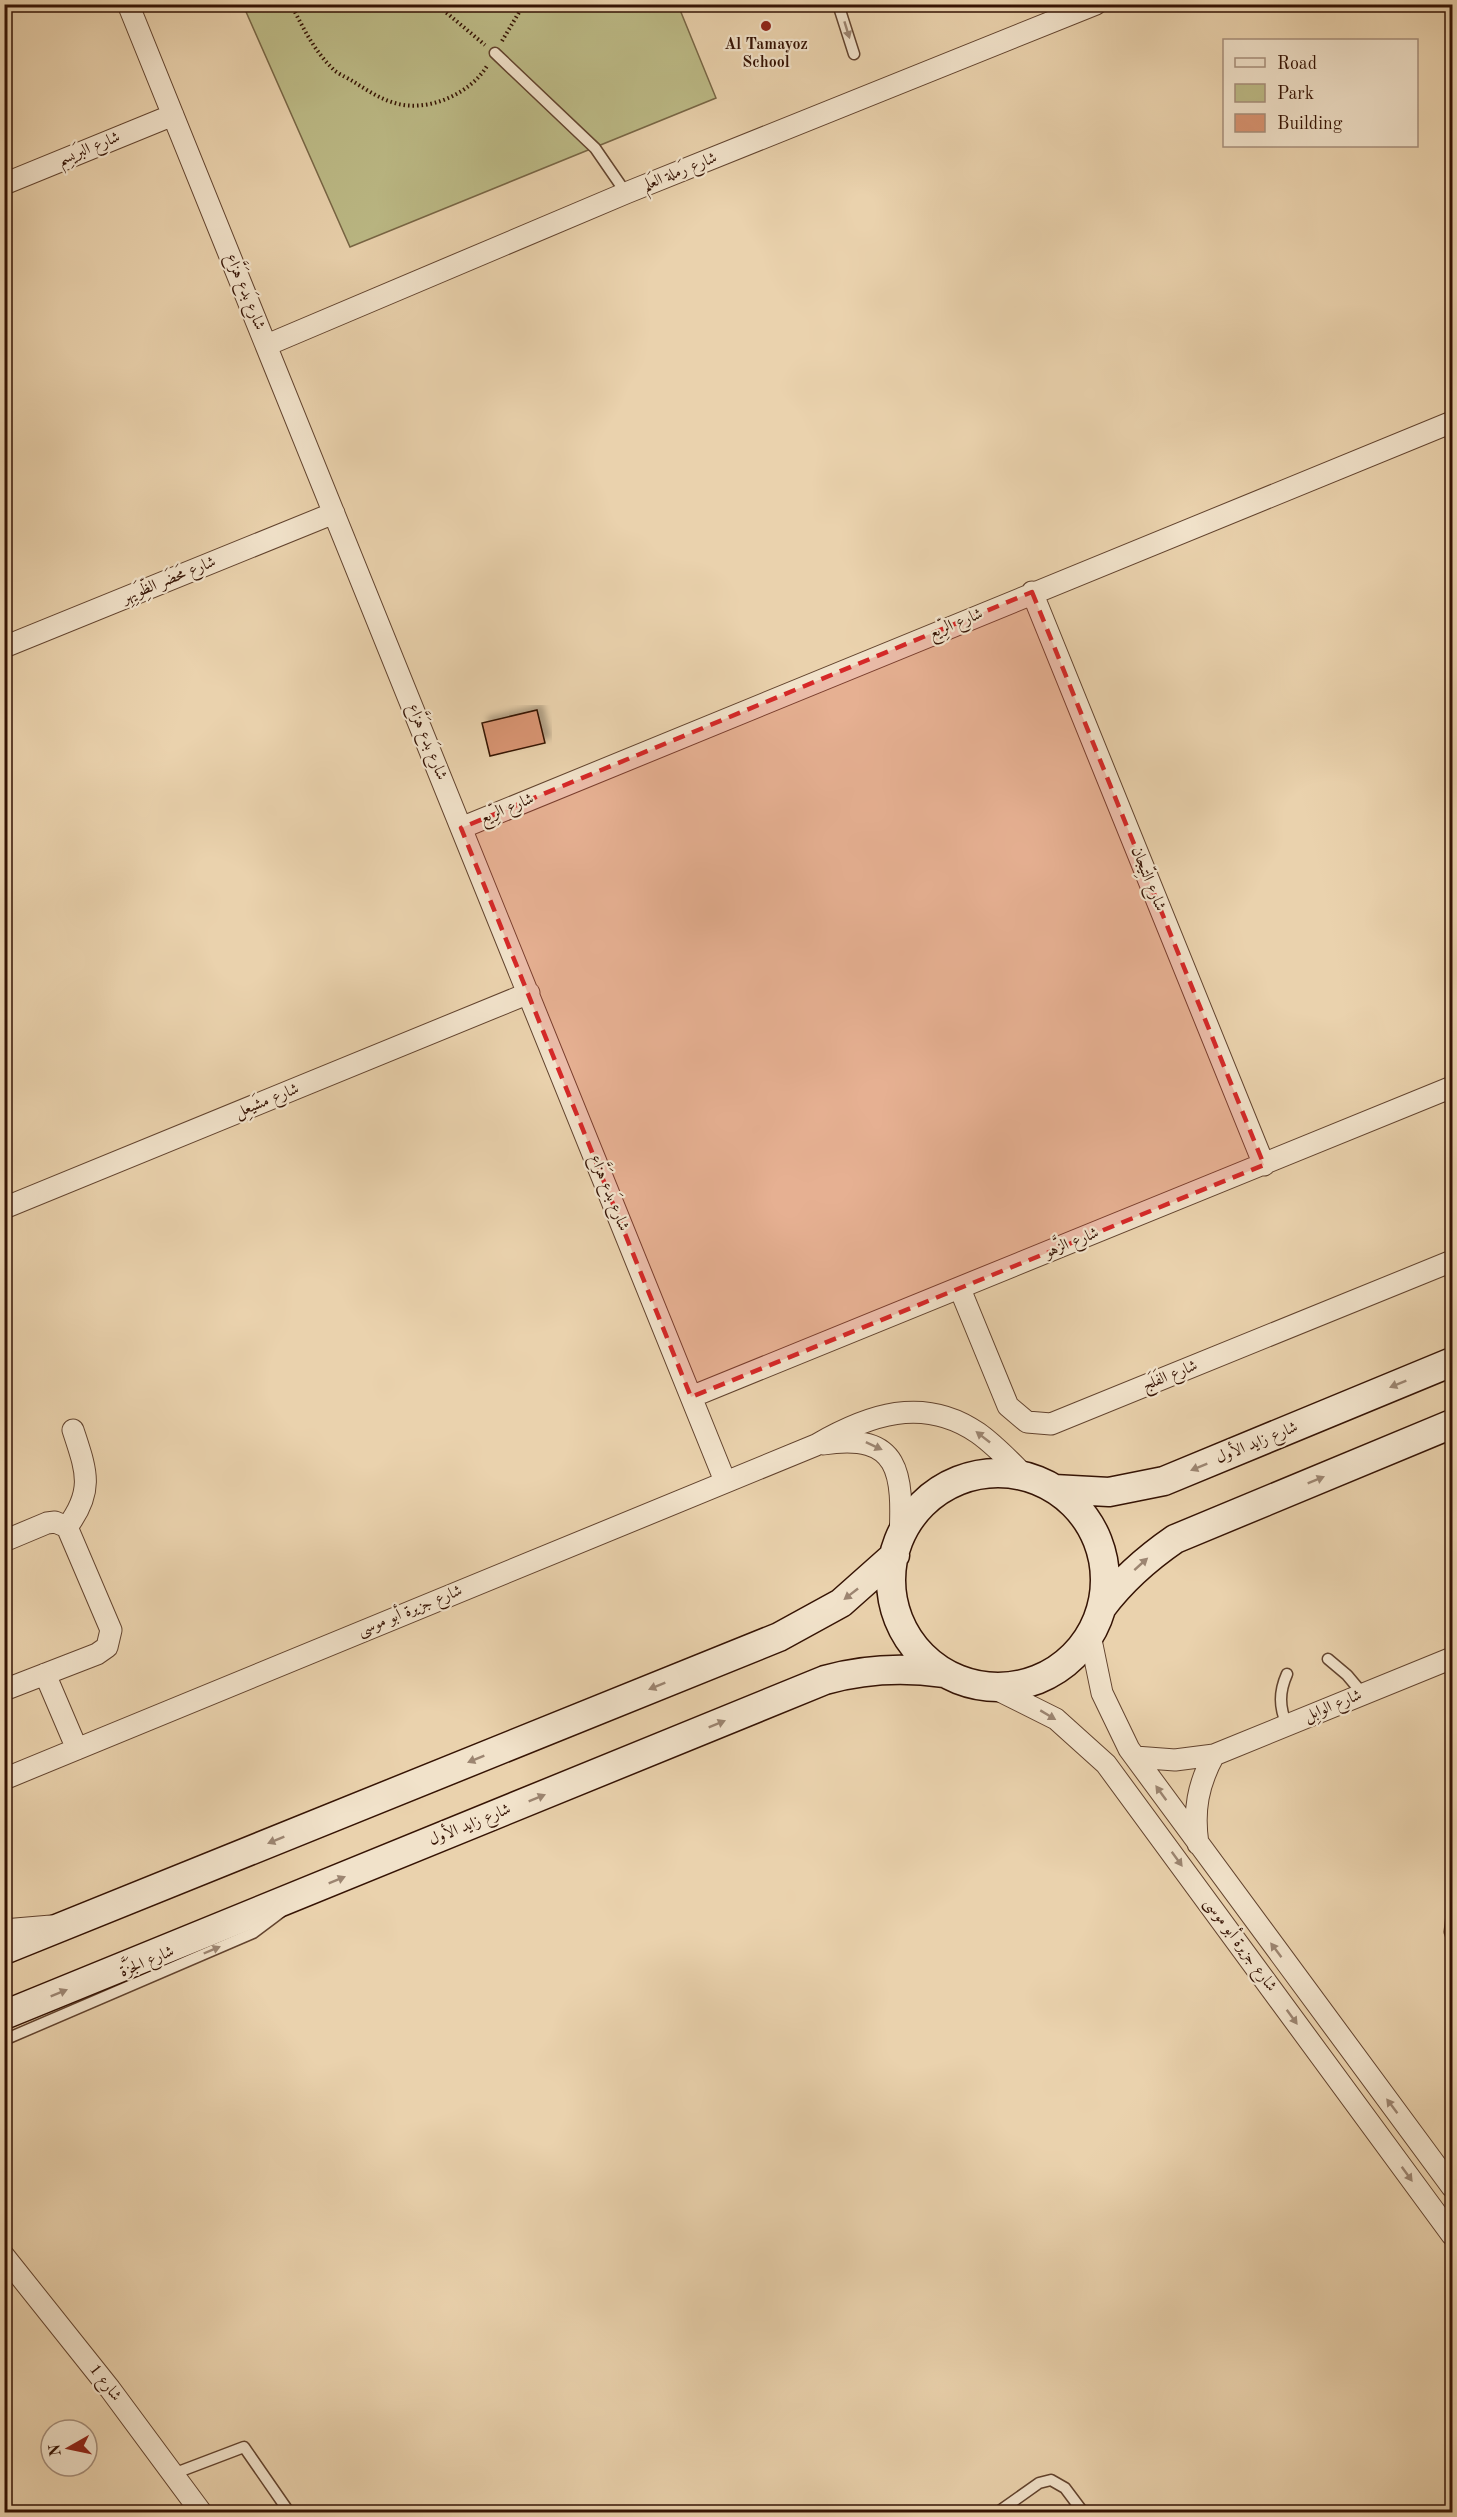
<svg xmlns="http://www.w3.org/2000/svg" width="1457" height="2517" viewBox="0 0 1457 2517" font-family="'Old Standard TT',Amiri,serif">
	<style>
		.green { fill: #bcba86; stroke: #786645; stroke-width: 1.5 }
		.building { fill: #d89472; stroke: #351304; stroke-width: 1.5; filter: url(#shadow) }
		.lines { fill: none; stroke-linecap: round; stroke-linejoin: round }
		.service-casing { stroke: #62432e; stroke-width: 13 }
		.minor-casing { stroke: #62432e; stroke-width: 23 }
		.secondary-casing { stroke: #351304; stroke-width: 31 }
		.path { stroke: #351304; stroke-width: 4; stroke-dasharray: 1.5 3; stroke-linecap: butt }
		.service { stroke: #f1e2ca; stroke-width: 10 }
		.minor { stroke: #f1e2ca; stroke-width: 21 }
		.secondary { stroke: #f1e2ca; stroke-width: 28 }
		.oneway { fill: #9c8571 }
		.marked { fill: #d62828; fill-opacity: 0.2; stroke: #d62828; stroke-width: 4.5; stroke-dasharray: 12 8; stroke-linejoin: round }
		.poi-dot { fill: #8f2418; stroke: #f1e2ca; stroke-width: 2 }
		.labels { text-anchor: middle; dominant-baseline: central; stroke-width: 4.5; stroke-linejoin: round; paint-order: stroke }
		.poi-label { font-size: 16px; font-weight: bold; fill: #351304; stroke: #f1e2ca }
		.street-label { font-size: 16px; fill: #351304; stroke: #f1e2ca }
	</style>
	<defs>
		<filter id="shadow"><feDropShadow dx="5.5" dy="-5.5" stdDeviation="3" flood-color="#0004"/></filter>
	</defs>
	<rect width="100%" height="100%" fill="#ead2ad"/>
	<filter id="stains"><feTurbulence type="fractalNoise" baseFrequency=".00333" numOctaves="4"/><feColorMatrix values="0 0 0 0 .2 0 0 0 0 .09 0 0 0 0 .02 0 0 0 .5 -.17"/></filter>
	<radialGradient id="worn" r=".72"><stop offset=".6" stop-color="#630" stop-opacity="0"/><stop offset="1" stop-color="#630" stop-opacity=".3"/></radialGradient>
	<!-- green -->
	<path class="green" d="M 243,5 L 678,5 L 716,98 L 350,247 Z"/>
	<!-- building -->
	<path class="building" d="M 537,710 L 545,743 L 490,756 L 482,723 Z"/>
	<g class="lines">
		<defs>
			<path id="service" d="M 838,4 L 854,54
				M 495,53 L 595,148 L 626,193
				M 1328,1659 L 1347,1675 L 1363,1694
				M 1287,1725 C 1279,1707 1279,1692 1287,1674
				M 1452,1914 L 1450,1932 L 1452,1938
				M 4,2040 L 253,1933 L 281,1912
				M 173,2474 L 244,2447 L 289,2512
				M 998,2512 L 1039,2483 L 1051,2480 L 1065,2488 L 1083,2512"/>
			<path id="minor" d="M 128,4 L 725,1481
				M 4,184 L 173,115
				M 267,345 L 626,193 L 1096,4
				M 1032,592 L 1264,1165
				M 4,647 L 334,513
				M 461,828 L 1452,422
				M 4,1208 L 529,993
				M 960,1289 L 1008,1406 L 1027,1422 L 1051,1424 L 1452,1261
				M 691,1397 L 1452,1087
				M 823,1444 C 901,1432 903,1474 900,1538
				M 67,1527 C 95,1490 86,1470 73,1430
				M 4,1541 L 47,1523 L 55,1522 L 67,1527 L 111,1630 L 107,1647 L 97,1654 L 4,1690
				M 1090,1635 L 1102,1693 L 1129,1749 L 1452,2187
				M 45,1674 L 77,1749
				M 996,1689 L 1056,1719 L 1106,1764 L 1452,2235
				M 1135,1757 L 1175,1760 L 1214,1755 L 1452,1658
				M 4,1779 L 816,1445 C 868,1415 923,1395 978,1433 C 995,1445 1011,1462 1026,1477
				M 1198,1844 C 1193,1811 1198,1784 1214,1755
				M 4,1930 L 51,1926
				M 4,2256 L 110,2389 L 201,2512"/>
			<path id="secondary" d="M891 1580a107 107 0 1 1 214 0a107 107 0 1 1-214 0Z
				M 1054,1489 L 1109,1492 L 1164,1481 L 1452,1362
				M 1102,1607 C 1123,1579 1146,1559 1175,1539 L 1452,1424
				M 4,1950 L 779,1637 L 841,1603 L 895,1555
				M 4,2015 L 825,1680 C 865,1669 902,1667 943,1673"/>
		</defs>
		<!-- service casing -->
		<use href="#service" class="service-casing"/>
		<!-- minor casing -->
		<use href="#minor" class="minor-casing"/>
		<!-- secondary casing -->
		<use href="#secondary" class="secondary-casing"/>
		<!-- path -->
		<path class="path" d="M 291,4 C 303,28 315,52 334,70 C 340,75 348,78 354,82 C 367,90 380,99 395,103 C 427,113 470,94 487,66
			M 436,4 L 485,45
			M 502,41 L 524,4"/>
		<!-- service -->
		<use href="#service" class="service"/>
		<!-- minor -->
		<use href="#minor" class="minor"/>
		<!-- secondary -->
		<use href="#secondary" class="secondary"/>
	</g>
	<!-- one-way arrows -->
	<defs><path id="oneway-solid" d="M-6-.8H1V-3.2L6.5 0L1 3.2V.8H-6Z" transform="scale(1.5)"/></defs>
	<g class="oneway">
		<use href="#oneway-solid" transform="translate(847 30) rotate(73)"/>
		<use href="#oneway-solid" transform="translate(1398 1384) rotate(158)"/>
		<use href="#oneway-solid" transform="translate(983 1437) rotate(-142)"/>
		<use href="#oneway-solid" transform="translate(874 1446) rotate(25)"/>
		<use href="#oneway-solid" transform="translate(1199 1467) rotate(158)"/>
		<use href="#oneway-solid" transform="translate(1316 1480) rotate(-22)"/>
		<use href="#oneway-solid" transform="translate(1141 1564) rotate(-42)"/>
		<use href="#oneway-solid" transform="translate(851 1594) rotate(142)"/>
		<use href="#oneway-solid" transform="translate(657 1686) rotate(158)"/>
		<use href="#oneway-solid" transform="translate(1048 1715) rotate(31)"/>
		<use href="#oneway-solid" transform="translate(717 1724) rotate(-22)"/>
		<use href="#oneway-solid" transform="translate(476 1759) rotate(158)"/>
		<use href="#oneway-solid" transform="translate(1161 1793) rotate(-126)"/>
		<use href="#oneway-solid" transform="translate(537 1798) rotate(-22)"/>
		<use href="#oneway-solid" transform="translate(276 1840) rotate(158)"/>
		<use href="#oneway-solid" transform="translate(1177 1859) rotate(54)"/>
		<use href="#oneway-solid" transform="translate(337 1880) rotate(-22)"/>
		<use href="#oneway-solid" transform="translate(212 1950) rotate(-23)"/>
		<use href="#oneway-solid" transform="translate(1276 1950) rotate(-127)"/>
		<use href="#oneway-solid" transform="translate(59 1993) rotate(-22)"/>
		<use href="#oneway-solid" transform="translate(1292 2017) rotate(54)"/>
		<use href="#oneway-solid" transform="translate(1392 2106) rotate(-127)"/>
		<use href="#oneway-solid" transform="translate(1407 2174) rotate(54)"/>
	</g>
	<!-- marked area -->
	<path class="marked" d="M 1032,592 L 1264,1165 L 691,1397 L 461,828 Z"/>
	<!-- markers -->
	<circle class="poi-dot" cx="766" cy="26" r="6"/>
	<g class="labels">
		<!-- poi labels -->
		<g class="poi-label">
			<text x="766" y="45">Al Tamayoz<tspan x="766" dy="18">School</tspan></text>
		</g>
		<!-- street labels -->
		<g class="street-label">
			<text transform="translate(89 149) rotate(-22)">شارع البرَيسِم</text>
			<text transform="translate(680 172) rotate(-22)">شارع رَملة العَلم</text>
			<text transform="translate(245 292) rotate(68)">شارع بَدع هَزَّاع</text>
			<text transform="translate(169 580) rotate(-22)">شارع مَحضَر الظِّوَيِهِر</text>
			<text transform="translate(956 624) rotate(-22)">شارع الرِّيع</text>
			<text transform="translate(427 742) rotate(68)">شارع بَدع هَزَّاع</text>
			<text transform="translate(507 809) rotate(-22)">شارع الرِّيع</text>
			<text transform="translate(1148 879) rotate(68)">شارع التِّيجان</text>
			<text transform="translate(267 1101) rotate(-22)">شارع مشَيعِل</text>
			<text transform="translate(609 1193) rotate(68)">شارع بَدع هَزَّاع</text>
			<text transform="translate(1072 1243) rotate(-22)">شارع الزَّهو</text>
			<text transform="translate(1170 1376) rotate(-22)">شارع الفَلَج</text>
			<text transform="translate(1257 1443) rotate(-22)">شارع زايد الأول</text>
			<text transform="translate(410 1611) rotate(-22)">شارع جزيرة أبو موسى</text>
			<text transform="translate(1333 1706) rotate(-22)">شارع الوابِل</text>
			<text transform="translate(470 1825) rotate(-22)">شارع زايد الأول</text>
			<text transform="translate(1240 1945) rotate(54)">شارع جزيرة أبو موسى</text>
			<text transform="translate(147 1962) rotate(-23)">شارع الجَزَّة</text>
			<text transform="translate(105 2383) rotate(52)">شارع 1</text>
		</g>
	</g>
	<!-- margin -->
	<rect width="1457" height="2517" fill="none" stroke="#ead2ad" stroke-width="24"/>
	<rect x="6" y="6" width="1445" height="2505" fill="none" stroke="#351304" stroke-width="3"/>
	<rect x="12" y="12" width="1433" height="2493" fill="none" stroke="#351304" stroke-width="1.5"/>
	<!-- legend -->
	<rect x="1223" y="39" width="195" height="108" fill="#f1e2ca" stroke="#a68f7b" stroke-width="1.5"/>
	<rect x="1235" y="58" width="30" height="9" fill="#f1e2ca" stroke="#a68f7b" stroke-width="1.5"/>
	<text x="1277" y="69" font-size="18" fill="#351304">Road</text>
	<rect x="1235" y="84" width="30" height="18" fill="#bcba86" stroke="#a68f7b" stroke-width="1.5"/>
	<text x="1277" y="99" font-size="18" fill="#351304">Park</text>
	<rect x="1235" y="114" width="30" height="18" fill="#d89472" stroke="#a68f7b" stroke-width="1.5"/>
	<text x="1277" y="129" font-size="18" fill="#351304">Building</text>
	<!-- north arrow -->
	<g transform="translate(69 2448) rotate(261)"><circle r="28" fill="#f1e2ca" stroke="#a68f7b" stroke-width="1.5"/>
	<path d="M0-4.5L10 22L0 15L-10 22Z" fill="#8f2418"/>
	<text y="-9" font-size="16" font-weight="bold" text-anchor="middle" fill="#351304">N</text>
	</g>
	<rect width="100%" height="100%" filter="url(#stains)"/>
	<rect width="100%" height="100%" fill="url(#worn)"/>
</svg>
